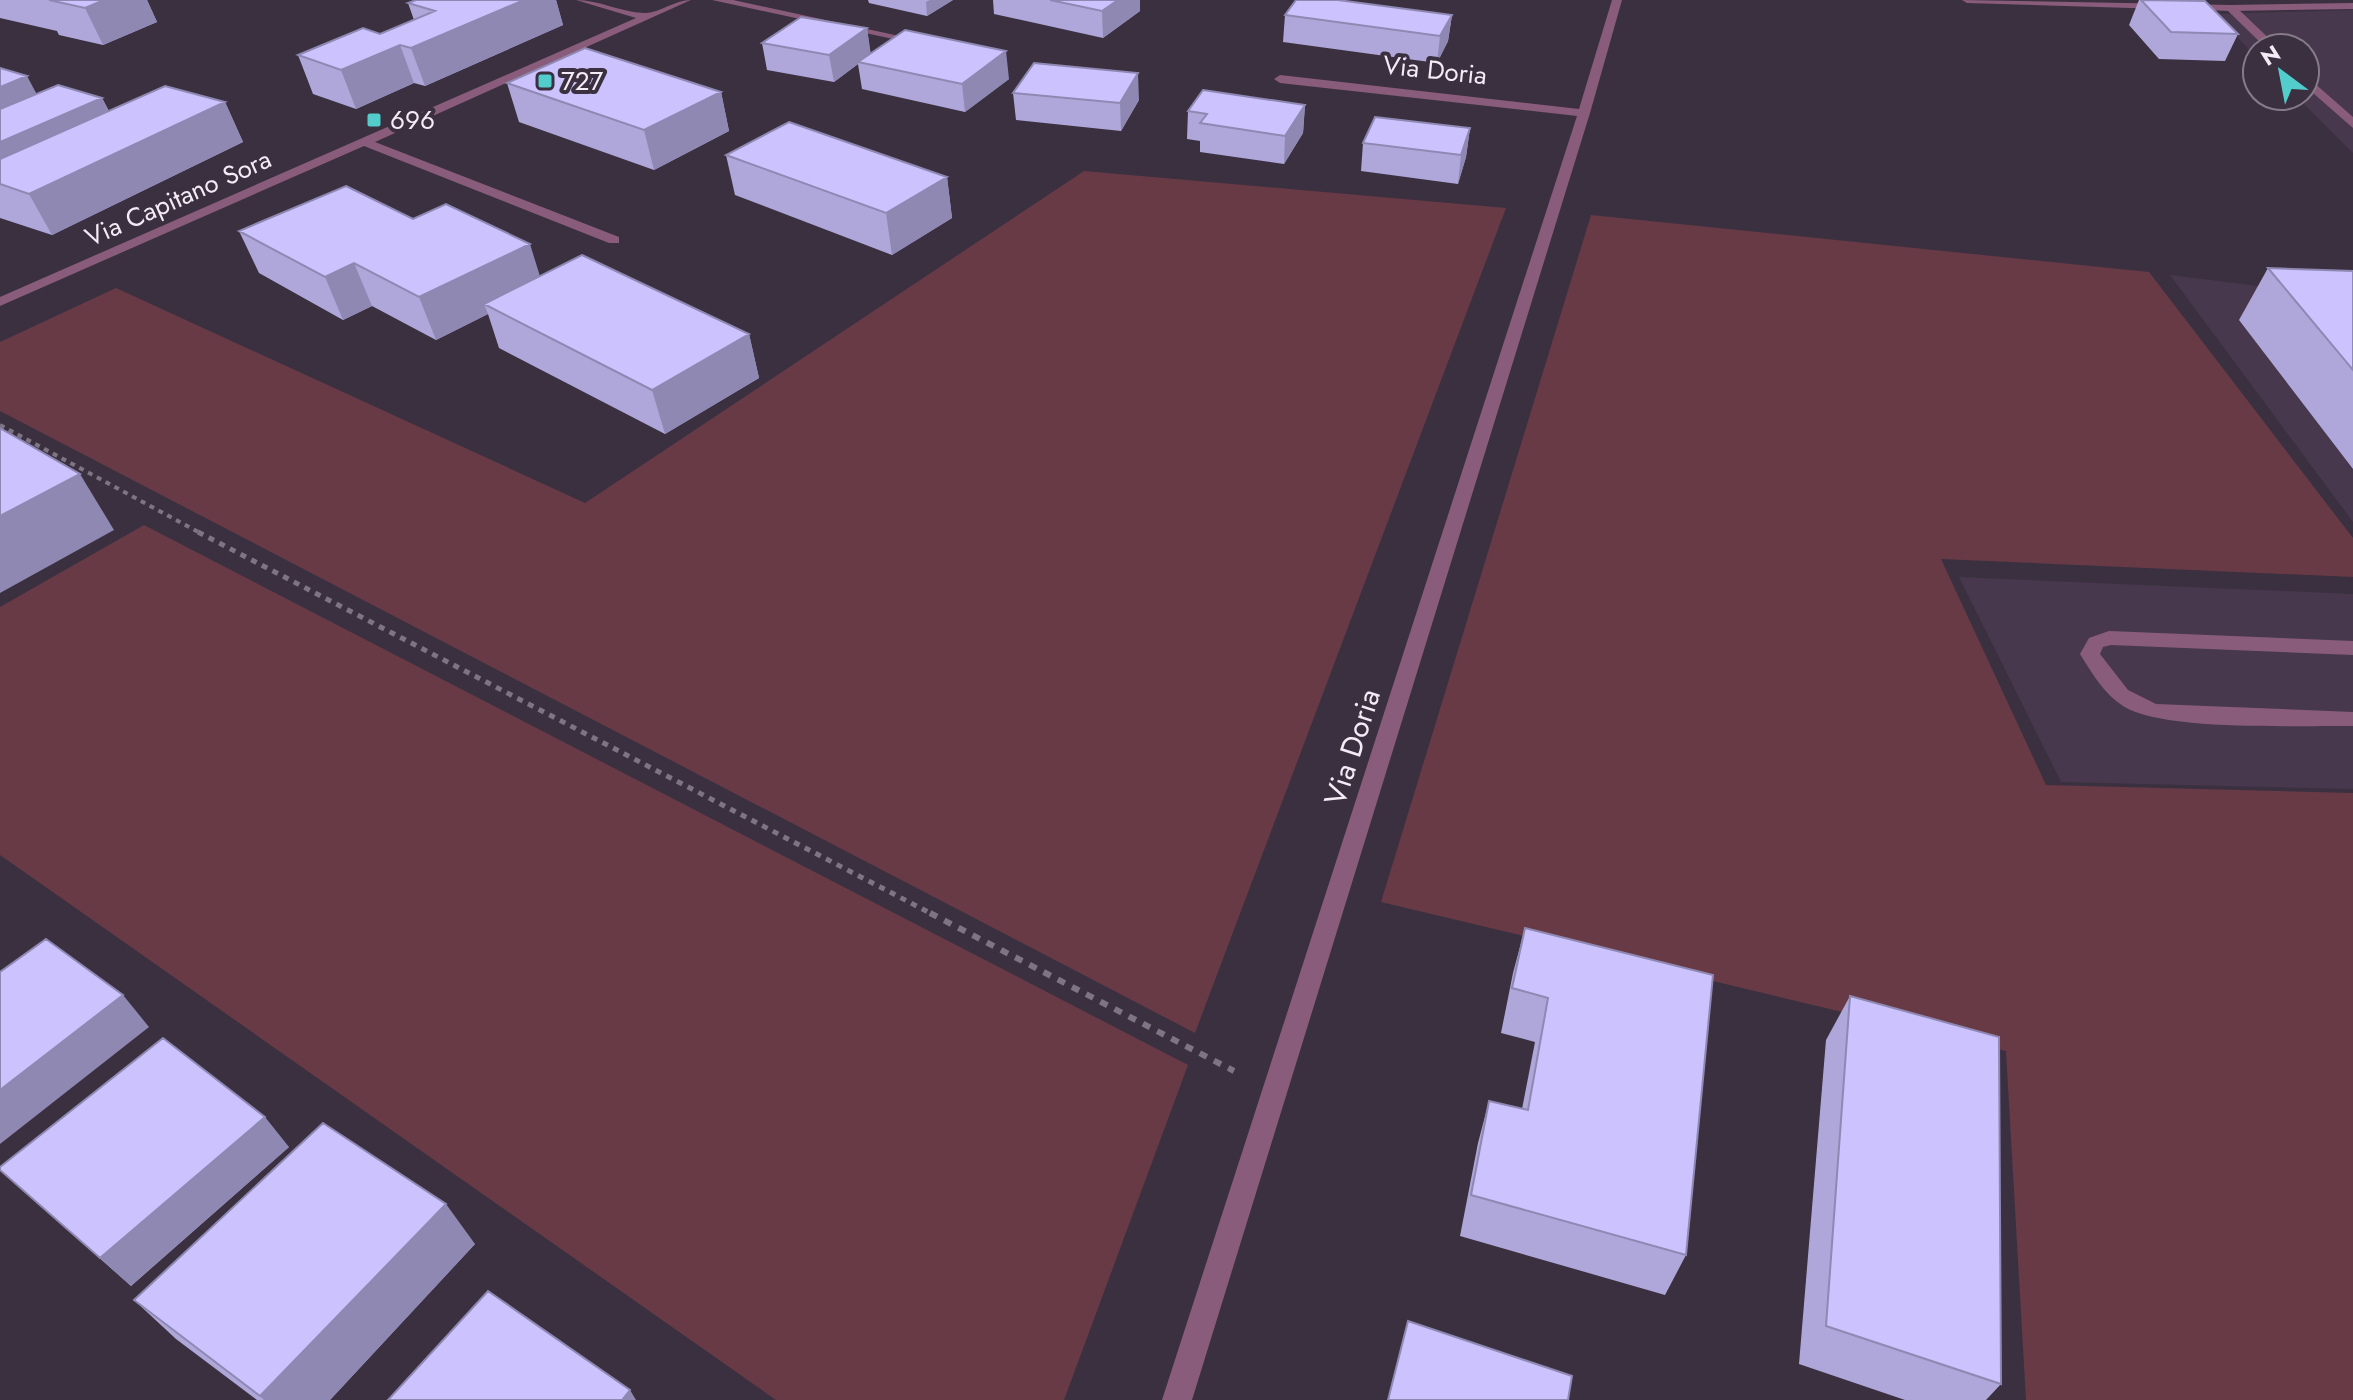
<svg xmlns="http://www.w3.org/2000/svg" width="2353" height="1400" viewBox="0 0 2353 1400" font-family="Jost,sans-serif">
	<style>
		.built { fill: #47384d }
		.green { fill: #673a46 }
		.lines { fill: none; stroke-linecap: round; stroke-linejoin: round }
		.path-far2 { stroke: #7e7582; stroke-width: 4; stroke-dasharray: 5 5; stroke-linecap: butt }
		.path-far1 { stroke: #7e7582; stroke-width: 5; stroke-dasharray: 6 6; stroke-linecap: butt }
		.path { stroke: #7e7582; stroke-width: 6; stroke-dasharray: 8 8; stroke-linecap: butt }
		.service { fill: #8a5c7b; fill-rule: evenodd }
		.minor { fill: #8a5c7b; fill-rule: evenodd }
		.tertiary { fill: #8a5c7b; fill-rule: evenodd }
		.wall { fill: #afa7da }
		.shaded-wall { fill: #8e88b2 }
		.building { fill: #cbc2fe; stroke: #8e88b2; stroke-width: 2 }
		.poi-dot { fill: #52cdcc; stroke: #3b3040; stroke-width: 3 }
		.labels { text-anchor: middle; dominant-baseline: central; stroke-width: 8; stroke-linejoin: round; paint-order: stroke }
		.far-street-label { font-size: 26px; fill: #f3ecf6; stroke: #3b3040 }
		.far-poi-label { font-size: 26px; fill: #f3ecf6; stroke: #3b3040; text-anchor: start }
		.street-label { font-size: 30px; fill: #f3ecf6; stroke: #3b3040 }
	</style>
	<rect width="100%" height="100%" fill="#3b3040"/>
	<!-- built -->
	<path class="built" d="M 2353,10 L 2353,153 L 2296,96 L 2305,96 L 2305,48 L 2257,48 L 2257,57 L 2214,14 Z
		M 2170,275 L 2353,298 L 2353,522 Z
		M 1959,577 L 2353,594 L 2353,789 L 2061,782 Z"/>
	<!-- green -->
	<path class="green" d="M 1084,171 L 1506,208 L 1195,1033 L 0,411 L 0,342 L 116,288 L 585,503 Z
		M 1591,215 L 2149,272 L 2353,538 L 2353,577 L 1941,559 L 2046,785 L 2353,793 L 2353,1400 L 2026,1400 L 2006,1051 L 1381,902 Z
		M 144,525 L 1188,1065 L 1064,1400 L 776,1400 L 0,855 L 0,607 Z"/>
	<g class="lines">
		<!-- path-far2 -->
		<path class="path-far2" d="M 0,425 L 202,534"/>
		<!-- path-far1 -->
		<path class="path-far1" d="M 198,532 L 934,915"/>
		<!-- path -->
		<path class="path" d="M 930,913 L 1234,1071"/>
		<!-- service -->
		<path class="service" d="M 2109,631 L 2353,641 L 2353,655 L 2111,645 L 2103,647 L 2100,654 L 2128,690 L 2156,704 L 2353,712 L 2353,726 C 2299,725 2164,732 2123,706 C 2104,694 2092,673 2080,654 L 2089,638 Z"/>
		<!-- minor -->
		<path class="minor" d="M 576,0 C 599,0 620,12 644,13 C 658,14 674,0 691,0 L 375,142 L 619,237 L 619,243 L 609,243 L 364,146 L 0,306 L 0,297 L 636,18 Z
			M 712,0 L 733,0 L 927,42 L 921,45 Z
			M 1612,0 L 1622,0 L 1590,113 L 1192,1400 L 1162,1400 L 1577,116 L 1280,83 L 1274,79 L 1280,75 L 1579,109 Z
			M 2227,6 L 2235,6 L 2279,48 L 2266,48 L 2227,10 Z
			M 2305,75 L 2353,117 L 2353,128 L 2305,86 Z"/>
		<!-- tertiary -->
		<path class="tertiary" d="M 1962,0 L 2231,5 L 2353,3 L 2353,9 L 2231,11 L 1967,3 Z"/>
	</g>
	<!-- wall -->
	<path class="wall" d="M 0,0 L 147,0 L 157,22 L 103,45 L 59,35 L 57,31 L 0,18 Z
		M 416,0 L 556,0 L 563,25 L 425,86 L 414,83 L 356,109 L 313,94 L 298,55 L 380,34 L 414,20 L 408,3 Z
		M 868,0 L 953,0 L 927,16 L 869,3 Z
		M 993,0 L 1140,0 L 1140,11 L 1103,38 L 994,14 Z
		M 2139,0 L 2181,0 L 2238,34 L 2225,61 L 2159,59 L 2129,25 Z
		M 1285,15 L 1452,15 L 1448,41 L 1437,63 L 1283,42 Z
		M 867,28 L 870,53 L 1009,79 L 965,112 L 862,89 L 858,64 L 834,82 L 767,70 L 762,43 Z
		M 0,68 L 37,94 L 102,98 L 109,111 L 225,102 L 243,142 L 52,235 L 0,218 Z
		M 507,83 L 721,92 L 729,131 L 654,170 L 519,122 Z
		M 1013,93 L 1139,100 L 1121,131 L 1016,120 Z
		M 1305,105 L 1303,133 L 1284,164 L 1200,152 L 1200,141 L 1187,139 L 1188,111 Z
		M 1470,128 L 1466,157 L 1458,184 L 1361,171 L 1363,143 Z
		M 726,155 L 947,177 L 952,218 L 892,255 L 735,195 Z
		M 413,219 L 540,276 L 749,334 L 759,378 L 665,434 L 499,348 L 488,314 L 436,340 L 372,306 L 343,320 L 259,273 L 239,231 Z
		M 2268,268 L 2353,271 L 2353,469 L 2239,320 Z
		M 1525,928 L 1686,1255 L 1665,1295 L 1460,1236 L 1478,1143 L 1489,1101 L 1522,1109 L 1535,1042 L 1501,1033 L 1513,973 Z
		M 1850,996 L 2001,1384 L 1986,1400 L 1905,1400 L 1799,1364 L 1826,1040 Z
		M 289,1147 L 131,1286 L 0,1170 Z
		M 475,1244 L 330,1400 L 257,1400 L 176,1339 L 134,1300 Z"/>
	<!-- shaded-wall -->
	<path class="shaded-wall" d="M 104,0 L 147,0 L 157,22 L 103,45 L 85,8 Z
		M 524,0 L 556,0 L 563,25 L 425,86 L 411,48 Z
		M 930,0 L 953,0 L 927,16 L 926,2 Z
		M 1118,0 L 1140,0 L 1140,11 L 1103,38 L 1102,11 Z
		M 1452,15 L 1448,41 L 1437,63 L 1440,36 Z
		M 867,28 L 871,55 L 858,62 L 858,64 L 834,82 L 829,55 Z
		M 400,45 L 414,83 L 356,109 L 341,70 Z
		M 1006,51 L 1009,79 L 965,112 L 962,84 Z
		M 1138,73 L 1139,100 L 1121,131 L 1120,103 Z
		M 27,76 L 42,104 L 0,121 L 0,87 Z
		M 721,92 L 729,131 L 654,170 L 644,130 Z
		M 102,98 L 116,126 L 0,175 L 0,142 Z
		M 225,102 L 243,142 L 52,235 L 29,194 Z
		M 1305,105 L 1303,133 L 1284,164 L 1285,136 Z
		M 1470,128 L 1466,157 L 1458,184 L 1461,155 Z
		M 947,177 L 952,218 L 892,255 L 886,213 Z
		M 530,244 L 543,286 L 484,304 L 488,314 L 436,340 L 419,297 Z
		M 354,263 L 372,306 L 343,320 L 325,277 Z
		M 749,334 L 759,378 L 665,434 L 652,390 Z
		M 80,474 L 114,530 L 0,593 L 0,516 Z
		M 123,995 L 149,1027 L 0,1144 L 0,1090 Z
		M 265,1117 L 289,1147 L 131,1286 L 100,1258 Z
		M 446,1204 L 475,1244 L 330,1400 L 264,1400 L 260,1396 Z
		M 630,1390 L 636,1400 L 622,1400 Z"/>
	<!-- building -->
	<path class="building" d="M 49,0 L 104,0 L 85,8 Z
		M 416,0 L 524,0 L 411,48 L 400,45 L 341,70 L 298,55 L 363,28 L 380,34 L 435,11 L 408,3 Z
		M 1050,0 L 1118,0 L 1102,11 Z
		M 1296,0 L 1338,0 L 1452,15 L 1440,36 L 1285,15 Z
		M 2141,0 L 2205,1 L 2238,34 L 2171,32 Z
		M 801,17 L 867,28 L 829,55 L 762,43 Z
		M 905,30 L 1006,51 L 962,84 L 858,62 Z
		M 585,48 L 721,92 L 644,130 L 507,83 Z
		M 1034,63 L 1138,73 L 1120,103 L 1013,93 Z
		M 0,68 L 27,76 L 0,87 Z
		M 58,85 L 102,98 L 0,142 L 0,109 Z
		M 165,86 L 225,102 L 29,194 L 0,184 L 0,159 Z
		M 1203,90 L 1305,105 L 1285,136 L 1200,123 L 1207,114 L 1188,111 Z
		M 1375,117 L 1470,128 L 1461,155 L 1363,143 Z
		M 789,122 L 947,177 L 886,213 L 726,155 Z
		M 346,186 L 413,219 L 446,204 L 530,244 L 419,297 L 354,263 L 325,277 L 239,231 Z
		M 582,255 L 749,334 L 652,390 L 484,304 Z
		M 2268,268 L 2353,271 L 2353,370 Z
		M 0,428 L 80,474 L 0,516 Z
		M 1525,928 L 1713,975 L 1686,1255 L 1471,1195 L 1489,1101 L 1528,1110 L 1548,998 L 1512,988 Z
		M 46,939 L 123,995 L 0,1090 L 0,972 Z
		M 1850,996 L 1999,1037 L 2001,1384 L 1826,1326 Z
		M 163,1038 L 265,1117 L 100,1258 L 0,1170 L 0,1167 Z
		M 323,1123 L 446,1204 L 260,1396 L 134,1300 Z
		M 488,1291 L 630,1390 L 622,1400 L 388,1400 Z
		M 1408,1321 L 1572,1376 L 1568,1400 L 1388,1400 Z"/>
	<!-- markers -->
	<g class="poi-dot">
		<rect x="537" y="73" width="16" height="16" rx="4"/>
		<rect x="366" y="112" width="16" height="16" rx="4"/>
	</g>
	<g class="labels">
		<!-- far-street labels -->
		<g class="far-street-label">
			<text transform="translate(1435 70) rotate(6)">Via Doria</text>
			<text transform="translate(178 198) rotate(-24)">Via Capitano Sora</text>
		</g>
		<!-- far-poi labels -->
		<g class="far-poi-label">
			<text x="561" y="81">727</text>
			<text x="390" y="120">696</text>
		</g>
		<!-- street labels -->
		<g class="street-label">
			<text transform="translate(1352 747) rotate(-72)">Via Doria</text>
		</g>
	</g>
	<!-- north arrow -->
	<g transform="translate(2281 72) rotate(328)"><circle r="38" fill="#3b3040" stroke="#857b89" stroke-width="2"/>
	<path d="M0-6L14 30L0 20L-14 30Z" fill="#52cdcc"/>
	<text y="-12" font-size="22" font-weight="bold" text-anchor="middle" fill="#f3ecf6">N</text>
	</g>
</svg>
